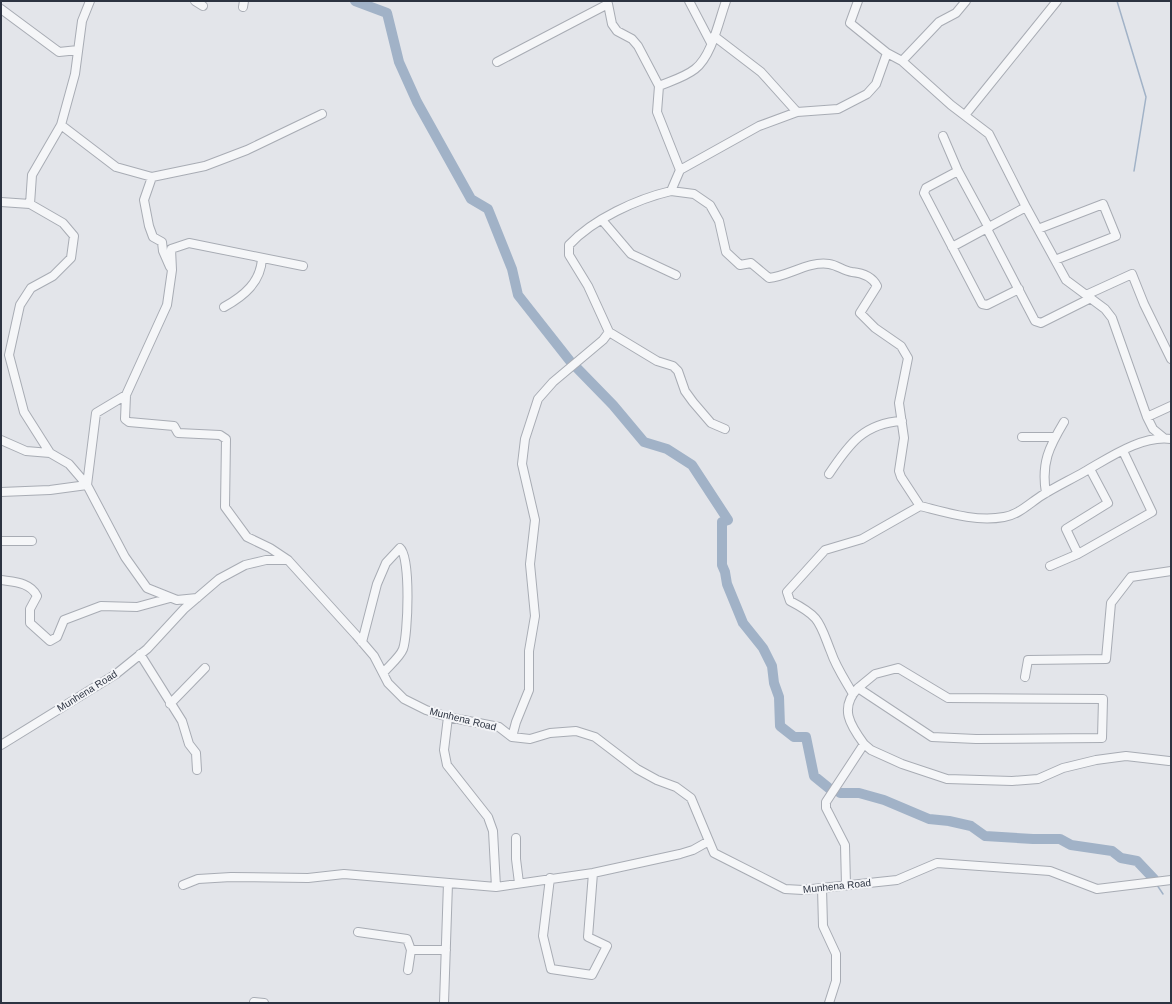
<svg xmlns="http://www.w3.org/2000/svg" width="1172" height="1004" viewBox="0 0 1172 1004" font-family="Arial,sans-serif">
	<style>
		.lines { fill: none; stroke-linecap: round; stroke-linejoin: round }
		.stream { stroke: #a1b2c7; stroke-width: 1.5 }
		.river { stroke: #a1b2c7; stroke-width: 10 }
		.minor-casing { stroke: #a8acb4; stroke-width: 10 }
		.minor { stroke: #f5f6f8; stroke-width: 8 }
		.labels { text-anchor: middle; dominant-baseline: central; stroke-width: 4; stroke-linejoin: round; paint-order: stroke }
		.street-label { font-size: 10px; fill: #2c3341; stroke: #f3f4f7 }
	</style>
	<rect width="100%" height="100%" fill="#e3e5ea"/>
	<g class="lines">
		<!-- stream -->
		<path class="stream" d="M 1117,1 L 1146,97 L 1134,171
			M 1157,885 L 1163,894"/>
		<!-- river -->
		<path class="river" d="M 355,1 L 387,13 L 399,62 L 417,102 L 471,199 L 488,209 L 512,269 L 518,295 L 570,361
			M 575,366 L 613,405 L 644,442 L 667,449 L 692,465 L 728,520 L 722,522 L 722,565 L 725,572 L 727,584 L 743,623 L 763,648 L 772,666 L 774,683 L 779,697 L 780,726 L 794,737 L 806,737 L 814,776 L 830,789
			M 840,793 L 859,793 L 884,800 L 929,819 L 949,821 L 971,826 L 985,836 L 1033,839 L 1060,839 L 1071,845 L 1112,851 L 1121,858 L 1137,861 L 1154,879"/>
		<defs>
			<path id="minor" d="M 195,1 L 203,6
				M 689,1 L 711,43
				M 858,1 L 850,23 L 887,53 L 902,61 L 951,105 L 989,134 L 1026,207 L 1066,280 L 1105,309 L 1112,318 L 1147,417 L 1153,429 L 1164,438
				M 243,7 L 244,1
				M 1,9 L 59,52 L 78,50
				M 714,36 L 761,72 L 797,112
				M 902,61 L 939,22 L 956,13 L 966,1
				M 497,62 L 608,4 L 612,24 L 617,31 L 632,39 L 638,46 L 659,86 L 657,112 L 680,170
				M 659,86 C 671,81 685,77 695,69 C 712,56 719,20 726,1
				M 965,115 L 1057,1
				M 61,125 L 116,167 L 152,177 L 205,166 L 247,150 L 322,114
				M 943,136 L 958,171 L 989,228
				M 958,171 L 926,188 L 924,193 L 982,304 L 987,305 L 1019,289
				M 152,177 L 144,200 L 149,226 L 153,237 L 162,242 L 163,251 L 170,267
				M 671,191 L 694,194 L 710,205 L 719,221 L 726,252 L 740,265 L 751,263 L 769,278 C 789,276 808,261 829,264 C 837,265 844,271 852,272 C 862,273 872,276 877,286 L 860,313 L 875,328 L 901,346 L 908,358 L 899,403 L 904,438 L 899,471 L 901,477 L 920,506
				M 1,202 L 30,204 L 63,223 L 74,236 L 71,258 L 53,276 L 31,288 L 20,305 L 9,355 L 24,412 L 50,453 L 69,464 L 87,485 L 125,557 L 147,588 L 177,600 L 197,598
				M 30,204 L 32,175 L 61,125 L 75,74 L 82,21 L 90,1
				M 602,220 L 631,254 L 676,275
				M 987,229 L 1035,321 L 1041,323 L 1091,298
				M 1038,229 L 1103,204 L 1116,236 L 1055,260
				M 952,247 L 1026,207
				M 1086,295 L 1132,274 L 1144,304 L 1171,359
				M 224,307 C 244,296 261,282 262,258
				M 609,332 L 657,361 L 673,366 L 678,371 L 685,391 L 693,402 L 711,423 L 725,429
				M 126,395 L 125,419 L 129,422 L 174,426 L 178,433 L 220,435 L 226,439 L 225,507 L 247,537 L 270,548 L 288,560
				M 1147,417 L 1171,406
				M 1022,437 L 1055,437
				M 1,440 L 26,451 L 50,453
				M 829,474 C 849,444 864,423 902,421
				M 1,492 L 50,490 L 87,485 L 96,413 L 126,395 L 167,305 L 172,270 L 171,249 L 189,243 L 303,266
				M 1046,493 C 1041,463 1049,447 1064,422
				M 1,541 L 32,541
				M 1078,554 L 1066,529 L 1108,503 L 1090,469
				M 1050,566 L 1078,554 L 1152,512 L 1123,451
				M 1,580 C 14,582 30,582 37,596 L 30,609 L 30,623 L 50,641 L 57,637 L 64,620 L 101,606 L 137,607 L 170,598
				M 362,642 L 377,584 L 386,563 L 400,548 C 411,557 408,635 403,649 C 400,657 389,666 383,673
				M 140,654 L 182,721 L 189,744 L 196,753 L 197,770
				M 1025,677 L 1028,660 L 1106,659 L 1111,603 L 1131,577 L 1171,571
				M 853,694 C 845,680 836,667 831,652 C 819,622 821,617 790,601 L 787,592 L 825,550 L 862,539 L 920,506 C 948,513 976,522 1004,517 C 1018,515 1030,503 1041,496 C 1055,487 1070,480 1084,472 C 1109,458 1141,435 1171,439
				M 170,704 L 205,668
				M 448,717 L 444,750 L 447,765 L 488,817 L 493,831 L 496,887
				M 512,737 L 516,722 L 529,690 L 529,651 L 535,616 L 530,564 L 535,520 L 522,464 L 525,439 L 538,399 L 553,382 L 603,340 L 609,332 L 588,286 L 569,255 L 569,245 C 593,219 637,199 671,191 L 680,170 L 759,126 L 797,112 L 838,109 L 867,94 L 876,84 L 887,53
				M 864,744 L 871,750 L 902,764 L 947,779 L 1012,781 L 1038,779 L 1063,768 L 1096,760 L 1126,756 L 1169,761
				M 1,745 L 116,674 L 147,649 L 184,609 L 219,579 L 245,565 L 266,560 L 288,560 L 356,635 L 374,656 L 388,683 L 404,699 L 426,710 L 448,717 L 499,727 L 512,737 L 530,739 L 550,733 L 576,731 L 595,737 L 637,769 L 657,780 L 676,787 L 691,798 L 714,853 L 785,889 L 803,890 L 897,880 L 937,863 L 1050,871 L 1097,889 L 1171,880
				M 516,838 L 516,859 L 519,883
				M 550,878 L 543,936 L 551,969 L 592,975 L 607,946 L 588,937 L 593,873
				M 183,885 L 198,879 L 231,877 L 308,878 L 344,874 L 496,887 L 593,873 L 680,854 L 693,850 L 709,841
				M 846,885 L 845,845 L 826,808 L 826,802 L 864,744 C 850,725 839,708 858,688 L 932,737 L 976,739 L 1102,738 L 1103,699 L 948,698 L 898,668 L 875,674 L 858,688
				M 822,888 L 823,926 L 836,954 L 836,981 L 829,1003
				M 358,932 L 407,939 L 411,950
				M 408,970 L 411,950 L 446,950
				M 254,1002 L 264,1003
				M 444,1003 L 448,883"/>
		</defs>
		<!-- minor casing -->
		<use href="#minor" class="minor-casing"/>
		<!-- minor -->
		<use href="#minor" class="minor"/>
	</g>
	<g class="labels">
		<!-- street labels -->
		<g class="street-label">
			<text transform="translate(87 691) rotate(-32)">Munhena Road</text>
			<text transform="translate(463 719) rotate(14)">Munhena Road</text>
			<text transform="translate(837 886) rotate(-6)">Munhena Road</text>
		</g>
	</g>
	<!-- border -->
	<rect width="1172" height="1004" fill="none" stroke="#2c3341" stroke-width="4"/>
</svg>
